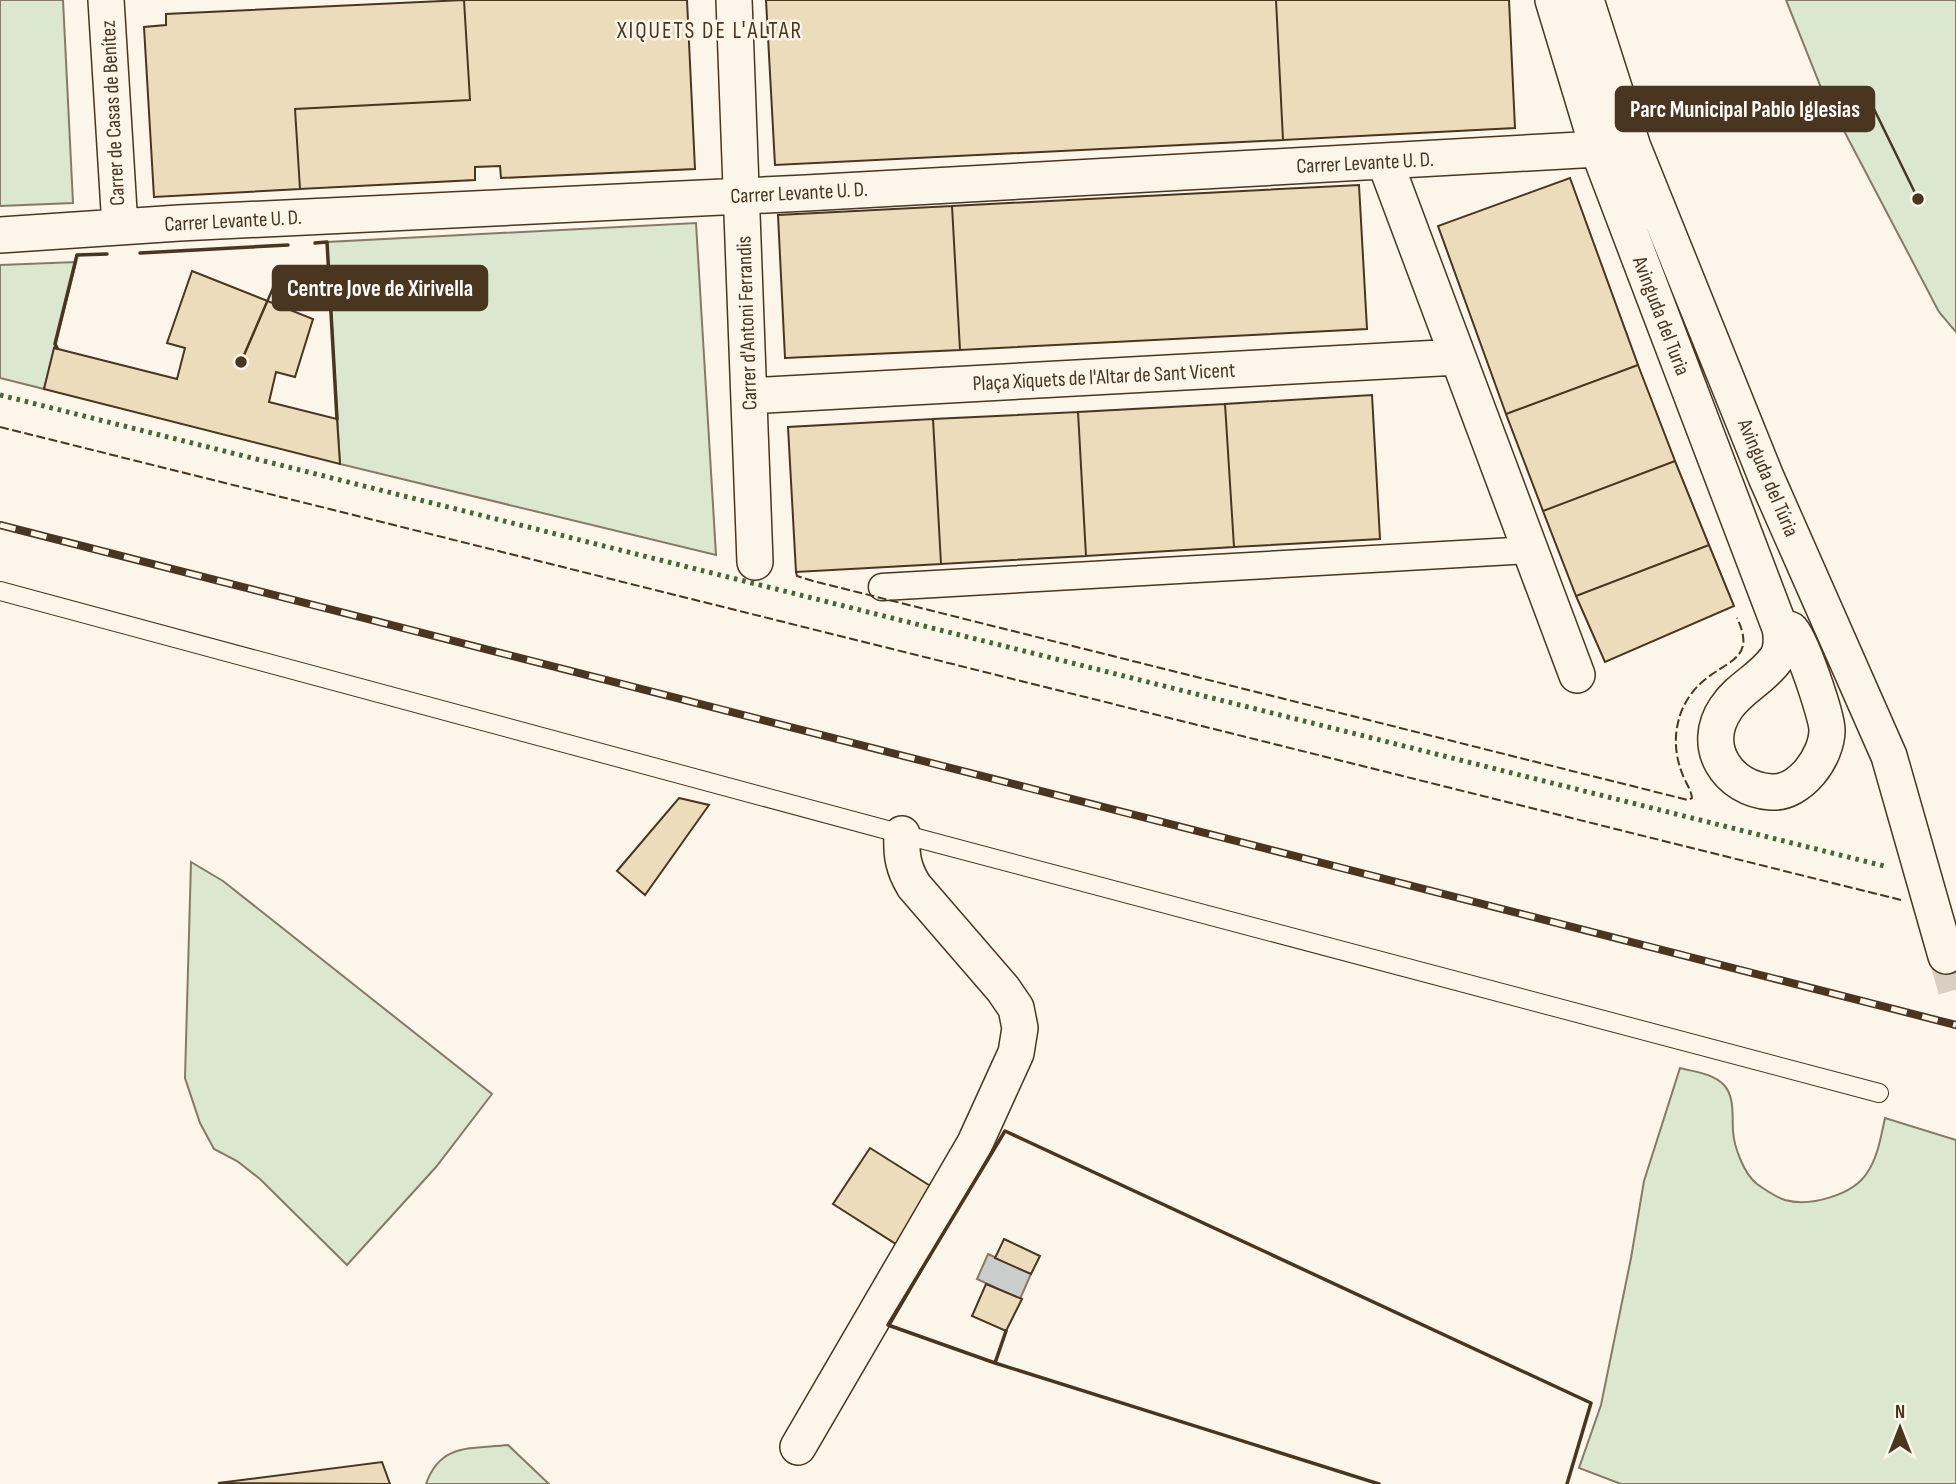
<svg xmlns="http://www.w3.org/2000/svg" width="1956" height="1484" viewBox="0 0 1956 1484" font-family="'Sofia Sans Condensed',sans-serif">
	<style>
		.green { fill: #dce7d0; stroke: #887966; stroke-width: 2 }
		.water { fill: #c9cecd; stroke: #887966; stroke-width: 2 }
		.building { fill: #ecdcbc; stroke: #4a3520; stroke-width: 2 }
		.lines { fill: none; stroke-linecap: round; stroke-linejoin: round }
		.minor-tunnel { stroke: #d8cfc1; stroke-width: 35; stroke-dasharray: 35 18; stroke-linecap: butt }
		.service-casing { stroke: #4a3520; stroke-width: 20 }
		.pedestrian-casing { stroke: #4a3520; stroke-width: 29 }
		.minor-casing { stroke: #4a3520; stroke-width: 38 }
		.service { stroke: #fbf6e9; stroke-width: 18 }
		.pedestrian { stroke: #fbf6e9; stroke-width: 26 }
		.minor { stroke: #fbf6e9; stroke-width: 35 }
		.rail-casing { stroke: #4a3520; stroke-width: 8 }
		.rail { stroke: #fbf6e9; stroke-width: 5; stroke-dasharray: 16; stroke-linecap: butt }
		.hedge { stroke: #436837; stroke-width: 5; stroke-dasharray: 3.5 5; stroke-linecap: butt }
		.fence { stroke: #4a3520; stroke-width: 2; stroke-dasharray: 9 3.5; stroke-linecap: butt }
		.wall { stroke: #4a3520; stroke-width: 3.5 }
		.labels { text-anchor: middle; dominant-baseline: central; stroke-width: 5; stroke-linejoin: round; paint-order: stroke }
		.street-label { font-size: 21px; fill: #4a3520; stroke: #fbf6e9 }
		.neighbourhood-label { font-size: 23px; letter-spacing: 2px; fill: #4a3520; stroke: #fbf6e9 }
		.leader { fill: none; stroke: #4a3520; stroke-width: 2.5 }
		.callout-dot { fill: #4a3520; stroke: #fbf6e9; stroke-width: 2.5 }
		.callout { fill: #4a3520; stroke: #4a3520; stroke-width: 2.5 }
		.callout-label { font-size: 23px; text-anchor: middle; font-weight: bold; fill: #fff }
	</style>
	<rect width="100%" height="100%" fill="#fbf6e9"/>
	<!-- green -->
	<path class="green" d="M 0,0 L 63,0 L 73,203 L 0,206 Z
		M 1786,0 L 1956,0 L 1956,332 L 1939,312 L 1820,85 Z
		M 696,223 L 716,555 L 340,464 L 327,242 Z
		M 76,262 L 44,389 L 0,378 L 0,265 Z
		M 191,862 L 223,881 L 492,1094 L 436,1167 L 347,1265 L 260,1179 L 237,1161 L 214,1149 L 200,1123 L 185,1078 Z
		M 1680,1068 C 1695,1072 1712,1073 1724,1085 C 1735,1097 1732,1117 1733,1131 C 1734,1147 1744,1174 1757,1184 C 1764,1189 1776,1197 1785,1200 C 1810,1207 1853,1195 1867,1173 C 1878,1157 1881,1136 1885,1118 L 1956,1140 L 1956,1484 L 1621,1484 L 1579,1468 L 1601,1405 L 1631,1258 L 1644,1181 Z
		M 508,1445 L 549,1484 L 426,1484 C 440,1443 471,1449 508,1445 Z"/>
	<!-- water -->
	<path class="water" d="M 988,1254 L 1031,1274 L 1020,1299 L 977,1279 Z"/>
	<!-- building -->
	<path class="building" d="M 464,0 L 470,100 L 295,109 L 300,189 L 154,197 L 144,27 L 166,25 L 166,14 Z
		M 464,0 L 687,0 L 695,169 L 501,178 L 500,166 L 475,167 L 475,180 L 300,189 L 295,109 L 470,100 Z
		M 766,0 L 1276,0 L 1283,140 L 775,165 Z
		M 1276,0 L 1509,0 L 1515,128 L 1283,140 Z
		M 1570,178 L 1638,365 L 1506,414 L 1438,226 Z
		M 1359,185 L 1367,329 L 960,350 L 952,206 Z
		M 952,206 L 960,350 L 785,358 L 778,215 Z
		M 192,271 L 313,319 L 295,377 L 276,372 L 269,402 L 337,419 L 340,464 L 44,389 L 54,348 L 177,379 L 185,348 L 167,343 Z
		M 1638,365 L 1675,461 L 1543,511 L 1506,414 Z
		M 1372,395 L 1380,539 L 1234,547 L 1225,404 Z
		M 1225,404 L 1234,547 L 1086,556 L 1078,412 Z
		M 1078,412 L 1086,556 L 941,564 L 933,419 Z
		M 933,419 L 941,564 L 796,572 L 788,427 Z
		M 1675,461 L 1709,545 L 1576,596 L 1543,511 Z
		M 1709,545 L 1734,606 L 1605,662 L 1576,596 Z
		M 679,798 L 709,805 L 645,895 L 617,871 Z
		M 870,1148 L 932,1187 L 896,1244 L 833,1204 Z
		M 1004,1239 L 1040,1256 L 1031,1274 L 995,1258 Z
		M 986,1284 L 1022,1299 L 1006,1331 L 972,1316 Z
		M 382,1462 L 390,1484 L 218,1483 Z"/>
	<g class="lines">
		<!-- minor-tunnel -->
		<path class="minor-tunnel" d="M 1946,956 L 1956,991"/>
		<defs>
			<path id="service" d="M 0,591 L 902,834 L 1879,1093"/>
			<path id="pedestrian" d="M 882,587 L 1530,550"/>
			<path id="minor" d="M 106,0 L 120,227
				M 734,0 L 755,562
				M 1553,0 L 1598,149 L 1780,628 C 1782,638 1782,651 1776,659 C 1762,679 1739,688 1726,708 C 1700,746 1727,789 1771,792 C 1800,794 1827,757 1827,730 C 1827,716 1800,637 1791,630 C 1786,627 1785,628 1780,628
				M 1586,0 L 1633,147 L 1766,477 L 1889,756 L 1946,956
				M 1385,162 L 1577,675
				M 0,235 L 179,223 L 806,193 L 1598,149
				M 749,396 L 1458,357
				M 798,1447 L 975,1143 L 1016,1053 L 1020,1028 L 1016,1008 L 1003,989 L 914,886 C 903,868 901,855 902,834"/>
		</defs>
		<!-- service casing -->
		<use href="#service" class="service-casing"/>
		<!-- pedestrian casing -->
		<use href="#pedestrian" class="pedestrian-casing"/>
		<!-- minor casing -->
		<use href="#minor" class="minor-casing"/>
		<!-- service -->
		<use href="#service" class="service"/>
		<!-- pedestrian -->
		<use href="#pedestrian" class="pedestrian"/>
		<!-- minor -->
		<use href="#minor" class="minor"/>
		<defs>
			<path id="rail" d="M 0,525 L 1956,1025"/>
		</defs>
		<!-- rail casing -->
		<use href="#rail" class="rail-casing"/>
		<!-- rail -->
		<use href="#rail" class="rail"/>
		<!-- hedge -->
		<path class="hedge" d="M 0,395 L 1888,867"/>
		<!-- fence -->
		<path class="fence" d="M 0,427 L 1901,900
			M 796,572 L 797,576 L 813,581 L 1688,800 L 1692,798 C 1691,790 1687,785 1684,778 C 1676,760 1673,739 1679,719 C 1682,706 1691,692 1701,683 C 1726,660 1757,660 1737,618"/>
		<!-- wall -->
		<path class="wall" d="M 315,243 L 327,242 L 337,419
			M 140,253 L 288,245
			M 57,348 L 55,344 L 77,255 L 107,254
			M 995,1363 L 1006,1331
			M 1379,1484 L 995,1363 L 888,1325 L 1005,1131 L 1591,1403 L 1567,1484"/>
	</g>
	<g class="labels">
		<!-- street labels -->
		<g class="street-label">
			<text transform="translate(113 113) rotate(-93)">Carrer de Casas de Benítez</text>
			<text transform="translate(1365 163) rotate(-3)">Carrer Levante U. D.</text>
			<text transform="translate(799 193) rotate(-3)">Carrer Levante U. D.</text>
			<text transform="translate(233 221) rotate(-3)">Carrer Levante U. D.</text>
			<text transform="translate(1661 316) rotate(69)">Avinguda del Turia</text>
			<text transform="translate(747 323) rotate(-92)">Carrer d'Antoni Ferrandis</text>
			<text transform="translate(1104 377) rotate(-3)">Plaça Xiquets de l'Altar de Sant Vicent</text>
			<text transform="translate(1768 478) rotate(67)">Avinguda del Túria</text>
		</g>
		<!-- neighbourhood labels -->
		<g class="neighbourhood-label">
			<text x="710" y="31">XIQUETS DE L'ALTAR</text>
		</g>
	</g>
	<!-- callouts -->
	<path class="leader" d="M1918 199L1874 109M241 362L273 288"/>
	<g class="callout-dot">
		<circle cx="1918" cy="199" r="7"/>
		<circle cx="241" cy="362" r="7"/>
	</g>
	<g class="callout">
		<rect x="1616" y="87" width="258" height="44" rx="7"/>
		<rect x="273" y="266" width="214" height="44" rx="7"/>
	</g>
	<g class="callout-label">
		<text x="1745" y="117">Parc Municipal Pablo Iglesias</text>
		<text x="380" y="296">Centre Jove de Xirivella</text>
	</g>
	<!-- north arrow -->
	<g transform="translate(1900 1428)" stroke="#fbf6e9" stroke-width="5" paint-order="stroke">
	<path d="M0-5L12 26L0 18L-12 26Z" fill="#4a3520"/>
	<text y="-10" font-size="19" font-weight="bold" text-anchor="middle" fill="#4a3520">N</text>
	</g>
</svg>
